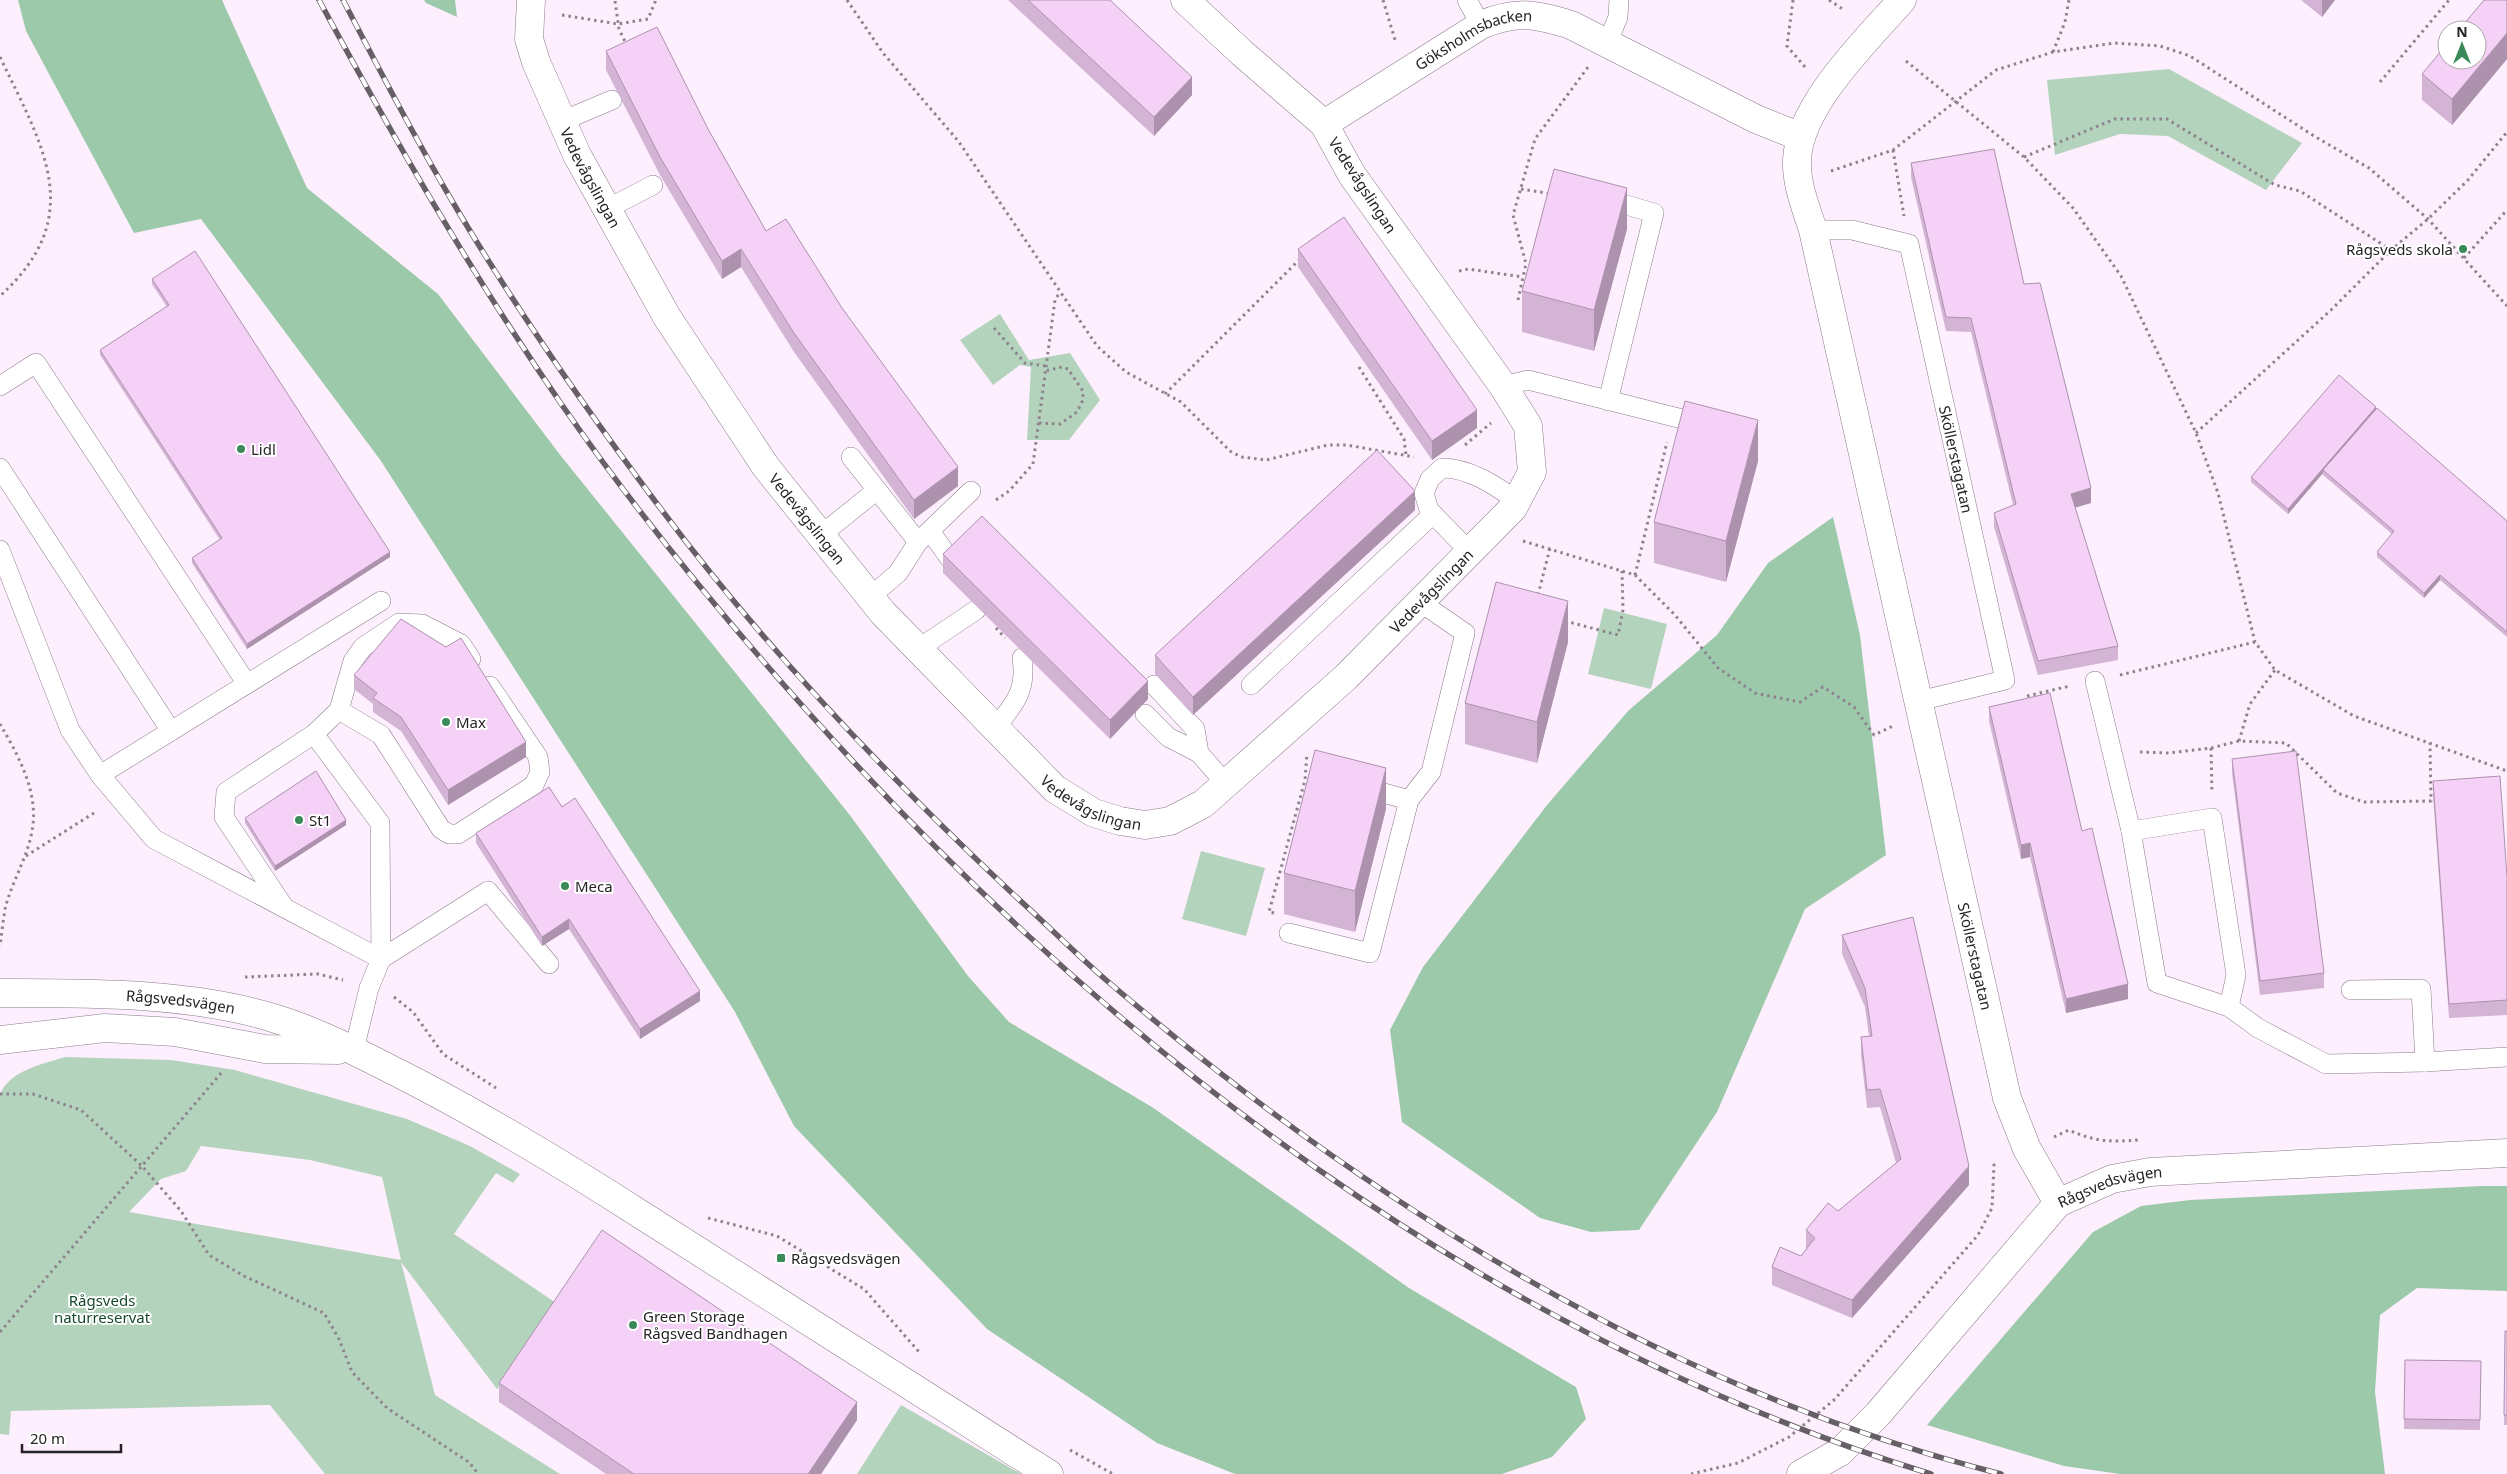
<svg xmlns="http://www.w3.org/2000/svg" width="2507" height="1474" viewBox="0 0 2507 1474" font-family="'Noto Sans',sans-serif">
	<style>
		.green { fill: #b3d3bd; fill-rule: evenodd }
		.forest { fill: #9dc9ab }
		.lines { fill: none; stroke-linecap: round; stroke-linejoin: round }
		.service-casing { stroke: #897c89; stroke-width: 20 }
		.minor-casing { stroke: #897c89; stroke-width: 29 }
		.tertiary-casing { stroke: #897c89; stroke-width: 29 }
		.path { stroke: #8d838d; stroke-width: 3; stroke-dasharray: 2.5 4; stroke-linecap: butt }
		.service { stroke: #fff; stroke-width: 19 }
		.minor { stroke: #fff; stroke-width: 28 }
		.tertiary { stroke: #fff; stroke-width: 28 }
		.rail-casing { stroke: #665f66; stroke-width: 5.5 }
		.rail { stroke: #fff; stroke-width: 4; stroke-dasharray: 11; stroke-linecap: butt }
		.wall { fill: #d3b4d4 }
		.shaded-wall { fill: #ac92ad }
		.building { fill: #f5d1f7; stroke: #ac92ad }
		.poi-dot { fill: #3a8959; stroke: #fff; stroke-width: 2 }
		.labels { text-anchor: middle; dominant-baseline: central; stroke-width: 4; stroke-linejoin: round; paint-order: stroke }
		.street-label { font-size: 15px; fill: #272227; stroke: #fff }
		.poi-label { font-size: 15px; fill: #272227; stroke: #fff; text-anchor: start }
		.park-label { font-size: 15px; fill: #16492c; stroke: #fff }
	</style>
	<rect width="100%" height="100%" fill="#feeffe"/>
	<!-- green -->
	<path class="green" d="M 2169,69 L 2302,143 L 2266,190 L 2168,136 L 2120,134 L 2055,155 L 2047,80 Z
		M 1000,314 L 1029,360 L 1070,353 L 1100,400 L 1069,440 L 1027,440 L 1031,367 L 1020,365 L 993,385 L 960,340 Z
		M 1604,608 L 1667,624 L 1651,689 L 1588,674 Z
		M 1201,851 L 1265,868 L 1246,936 L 1182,919 Z
		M 65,1057 L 171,1060 L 235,1070 L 407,1119 L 470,1146 L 520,1174 L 513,1183 L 496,1173 L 454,1234 L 556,1303 L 497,1389 L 401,1262 L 435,1395 L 560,1474 L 325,1474 L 270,1405 L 11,1411 L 9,1435 L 0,1434 L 0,1095 C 8,1071 43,1064 65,1057 ZM 201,1146 L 310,1160 L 382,1177 L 401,1260 L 129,1212 L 161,1179 L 186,1171 Z
		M 901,1405 L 1021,1474 L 857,1474 Z"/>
	<!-- forest -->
	<path class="forest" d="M 18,0 L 222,0 L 307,188 L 438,294 L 561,456 L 849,814 L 968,976 L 1009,1022 L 1152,1107 L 1409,1288 L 1576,1387 L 1586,1419 L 1552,1457 L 1502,1474 L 1235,1474 L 1157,1443 L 987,1329 L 794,1126 L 735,1012 L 381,461 L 201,219 L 134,233 L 26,31 Z
		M 424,0 L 455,0 L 457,17 L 426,3 Z
		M 1833,517 L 1860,635 L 1886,855 L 1805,909 L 1717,1112 L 1639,1230 L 1591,1232 L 1540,1218 L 1402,1122 L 1390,1030 L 1423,967 L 1547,805 L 1629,710 L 1717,635 L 1768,563 Z
		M 2482,1186 L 2507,1186 L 2507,1291 L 2417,1288 L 2380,1315 L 2375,1392 L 2385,1474 L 2120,1474 L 2064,1466 L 1927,1425 L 2093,1232 L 2141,1206 L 2190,1200 Z"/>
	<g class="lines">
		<defs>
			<g id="service">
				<path d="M 1467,0 L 1481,25"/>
				<path d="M 1608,42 L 1618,17 L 1619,0"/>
				<path d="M 562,121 L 612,100"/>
				<path d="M 1602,198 L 1654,213 L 1608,401"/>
				<path d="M 607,209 L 653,185"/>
				<path id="s1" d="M 1813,230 L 1852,230 L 1909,244 L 2005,680 L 1919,701"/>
				<path d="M 0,386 L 36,363 L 247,684"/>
				<path d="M 1503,386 L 1528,380 L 1706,425"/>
				<path d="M 851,457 L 918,542"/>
				<path d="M 0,468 L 171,731"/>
				<path d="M 930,531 L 950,559"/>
				<path d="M 821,535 L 877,490"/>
				<path d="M 0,550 L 70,730 L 100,775 L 154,839 L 381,959"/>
				<path d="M 1470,552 L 1429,510 L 1424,493 L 1430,479 L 1442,468 C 1469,468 1495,485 1517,501"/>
				<path d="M 870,597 L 898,573 L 918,542 L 971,491"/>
				<path d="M 918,649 L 976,610"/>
				<path d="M 2095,681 L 2131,831"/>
				<path d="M 1154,685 L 1195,729 L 1199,753 L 1226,784"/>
				<path d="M 1251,685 L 1433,514"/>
				<path d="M 339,710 L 353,661 L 363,647 L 399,623 L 422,624 L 461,644 L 471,659"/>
				<path d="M 1145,714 L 1168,737 L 1199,753"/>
				<path d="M 995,728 C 1015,704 1027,690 1022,658"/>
				<path d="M 314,734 L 339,710 L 381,735 L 441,829 L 449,834 L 458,834 L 534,785 L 540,772 L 538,757 L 490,686"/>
				<path d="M 100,775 L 381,601"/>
				<path d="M 1362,787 L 1409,800"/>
				<path d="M 284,907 L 224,817 L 226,792 L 314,734 L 380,823 L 381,959 L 369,988 L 354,1050"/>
				<path d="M 1289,933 L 1370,953 L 1409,800 L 1431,772 L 1465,633 L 1420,602"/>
				<path d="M 381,959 L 488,891 L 549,964"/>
				<path d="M 2351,990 L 2421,989 L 2425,1062"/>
				<path d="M 2229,1007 L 2157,983 L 2131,831 L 2212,818 L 2236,975 L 2229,1007 L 2258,1028 L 2326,1064 L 2425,1062 L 2507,1057"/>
			</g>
			<g id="minor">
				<path id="s2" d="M 531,0 L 529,39 L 536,62 L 577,155 L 667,317 L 766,467 L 883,613 L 1055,789 L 1094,813 L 1120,821 L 1145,825 L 1170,821 L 1203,804 L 1346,677 L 1513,508 L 1532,472 L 1528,426 L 1503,386 L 1352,175 L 1324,124"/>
				<path id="s3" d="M 1185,0 L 1242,53 L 1324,124 L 1481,25 C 1516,10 1536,14 1571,25 L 1756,119 L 1801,137"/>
				<path id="s4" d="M 1902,0 C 1867,40 1799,105 1797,160 C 1796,184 1806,208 1813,230 L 2007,1098 L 2027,1149 L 2058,1203"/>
			</g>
			<g id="tertiary">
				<path id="s5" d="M 0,993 C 87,993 186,992 270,1017 C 315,1030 359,1053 400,1074 C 483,1116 562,1164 640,1214 C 776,1301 913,1387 1049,1474"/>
				<path d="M 0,1040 L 105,1028 L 175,1032 L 265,1049 L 338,1050"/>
				<path id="s6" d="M 1801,1474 L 1840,1452 L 1878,1414 L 2058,1203 L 2112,1179 L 2150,1172 L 2507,1153"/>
			</g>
		</defs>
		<!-- service casing -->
		<use href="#service" class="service-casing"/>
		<!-- minor casing -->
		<use href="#minor" class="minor-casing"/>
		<!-- tertiary casing -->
		<use href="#tertiary" class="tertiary-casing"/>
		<!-- path -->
		<path class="path" d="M 847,0 L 883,53 L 959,142 L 1097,346 L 1126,372 L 1181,402 L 1230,451 L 1241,457 L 1266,460 L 1328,445 L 1347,445 L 1414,457
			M 1383,0 L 1396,43
			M 1793,0 L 1787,46 L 1805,67
			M 1829,0 L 1844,10
			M 615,1 L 619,29 L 627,46
			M 562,15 L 618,24 L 648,19 L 656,0
			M 2053,52 L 2065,22 L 2069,0
			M 0,57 C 43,147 88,216 0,296
			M 1906,61 L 2024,157 L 2073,208 L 2121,276 L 2196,433 L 2218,493 L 2255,642 L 2275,670 L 2354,716 L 2507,771
			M 2380,82 L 2449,0
			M 1893,150 L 1904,216
			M 2024,157 L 2115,119 L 2167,119 L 2275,185 L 2300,191 L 2391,250
			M 1831,171 L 1893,150 L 1996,70 L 2053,52 L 2114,43 L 2160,46 L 2190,56 L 2314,136 L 2369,168 L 2428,219 L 2507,306
			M 1521,189 L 1552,194
			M 2464,258 L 2507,210
			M 1459,271 L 1468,269 L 1523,277
			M 1518,300 L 1526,264 L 1513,215 L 1535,139 L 1588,67
			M 994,328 L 1025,363 L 1046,366
			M 1359,367 L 1404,439 L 1406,455
			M 1165,394 L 1301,258
			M 1039,423 L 1060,424 L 1077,412 L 1083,400 L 1083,391 L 1068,369 L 1062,367 L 1045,371
			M 2196,433 L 2331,310 L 2391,250 L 2428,219 L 2468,180 L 2507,132
			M 1465,445 L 1491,423
			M 996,500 L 1009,491 L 1033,464 L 1055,300 L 1060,292
			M 1523,541 L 1635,575 L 1675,615 L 1718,668 L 1755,693 L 1800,702 L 1823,687 L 1854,707 L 1874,735 L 1893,726
			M 1635,575 L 1667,442
			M 1538,595 L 1550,548
			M 1565,621 L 1618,635 L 1623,610 L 1622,571
			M 996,628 L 1005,638
			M 2120,675 L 2255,642
			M 2027,696 L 2070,686
			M 0,724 C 17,753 37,789 33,824 C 30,853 14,877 6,905 C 3,918 2,933 0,946
			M 2239,741 L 2250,704 L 2275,670
			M 2211,748 L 2212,793
			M 2140,752 L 2169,753 L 2211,748 L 2239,741 L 2286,743 L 2337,793 L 2364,802 L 2431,801 L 2430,743
			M 26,856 L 97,811
			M 1274,913 L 1269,912 L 1305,780 L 1307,753
			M 245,977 L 318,974 L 343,980
			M 394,997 L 413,1012 L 443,1054 L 496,1088
			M 0,1094 L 33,1094 L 81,1110 L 142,1166 L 181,1211 L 209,1255 L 242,1275 L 324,1313 L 339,1339 L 352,1372 L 387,1408 L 470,1463 L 478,1474
			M 2054,1137 L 2069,1130 C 2095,1142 2111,1142 2139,1140
			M 708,1218 L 777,1236 L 864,1289 L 920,1353
			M 0,1332 L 222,1072
			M 1070,1450 L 1113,1474
			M 1691,1474 L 1738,1463 L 1789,1437 L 1834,1400 L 1978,1235 L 1992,1208 L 1994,1165 L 1998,1162"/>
		<!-- service -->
		<use href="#service" class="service"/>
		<!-- minor -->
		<use href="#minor" class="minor"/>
		<!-- tertiary -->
		<use href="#tertiary" class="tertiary"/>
		<defs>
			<path id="rail" d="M 319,0 C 394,139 472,275 562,405 C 637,513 721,615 808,712 C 1112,1052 1492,1339 1931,1474
				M 343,0 C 380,71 417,142 458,211 C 519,313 587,411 658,505 C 763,646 885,774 1013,894 C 1044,922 1074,952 1106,980 C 1366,1202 1666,1389 2001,1474"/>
		</defs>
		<!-- rail casing -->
		<use href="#rail" class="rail-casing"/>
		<!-- rail -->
		<use href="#rail" class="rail"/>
	</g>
	<!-- wall -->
	<path class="wall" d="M 1008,0 L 1110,0 L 1192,95 L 1154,136 Z
		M 2301,0 L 2335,0 L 2322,17 Z
		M 2507,0 L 2507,59 L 2452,125 L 2422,100 L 2422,74 Z
		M 606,51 L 708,129 L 766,231 L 842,308 L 958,486 L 914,519 L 794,352 L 741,267 L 722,279 L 660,175 L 606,70 Z
		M 1911,163 L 2024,284 L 2091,503 L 2075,507 L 2118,646 L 2118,660 L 2038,675 L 1994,527 L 1994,513 L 2013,505 L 1971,332 L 1946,331 L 1911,177 Z
		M 1627,229 L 1594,351 L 1522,332 L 1522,291 Z
		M 1298,249 L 1477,428 L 1432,460 L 1298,267 Z
		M 152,279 L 390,557 L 247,649 L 192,563 L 192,558 L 220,540 L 100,355 L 100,350 L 167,307 L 152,284 Z
		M 2376,409 L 2507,521 L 2507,637 L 2440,580 L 2424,598 L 2377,557 L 2377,552 L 2392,534 L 2323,475 L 2323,473 L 2288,514 L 2251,482 L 2251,477 Z
		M 1758,461 L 1726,582 L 1654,563 L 1654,522 Z
		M 1415,510 L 1193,715 L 1155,674 L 1155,655 Z
		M 943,554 L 1148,699 L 1110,739 L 943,573 Z
		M 1568,642 L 1537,763 L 1465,744 L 1465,703 Z
		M 354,675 L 526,757 L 448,805 L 401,731 L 373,712 L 373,704 L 354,689 Z
		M 1989,707 L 2082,831 L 2128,999 L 2066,1013 L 2030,857 L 2021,859 L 1989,721 Z
		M 2232,759 L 2324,973 L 2324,988 L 2260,995 L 2232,773 Z
		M 2433,781 L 2507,877 L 2507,1015 L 2449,1018 L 2433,795 Z
		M 1386,809 L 1355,932 L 1284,914 L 1284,873 Z
		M 245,818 L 346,825 L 275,871 L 245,823 Z
		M 476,833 L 700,1001 L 640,1039 L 569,929 L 542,946 L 476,843 Z
		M 1842,935 L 1969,1185 L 1852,1318 L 1772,1285 L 1772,1267 L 1801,1256 L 1806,1249 L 1806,1230 L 1838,1211 L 1896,1163 L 1880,1107 L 1867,1108 L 1861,1055 L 1861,1037 L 1869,1036 L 1865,1007 L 1842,954 Z
		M 2505,1331 L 2507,1331 L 2507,1425 L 2504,1425 Z
		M 2405,1360 L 2481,1361 L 2480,1430 L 2404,1429 Z
		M 499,1383 L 857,1420 L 821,1474 L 606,1474 L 499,1402 Z"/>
	<!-- shaded-wall -->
	<path class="shaded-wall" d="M 2322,0 L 2335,0 L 2322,17 Z
		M 2507,33 L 2507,59 L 2452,125 L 2452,99 Z
		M 1192,77 L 1192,95 L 1154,136 L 1154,117 Z
		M 1627,188 L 1627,229 L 1594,351 L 1594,310 Z
		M 741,249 L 741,267 L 722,279 L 722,261 Z
		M 2376,407 L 2376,412 L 2323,470 L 2323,473 L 2288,514 L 2288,509 Z
		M 1477,410 L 1477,428 L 1432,460 L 1432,441 Z
		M 1758,420 L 1758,461 L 1726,582 L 1726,541 Z
		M 958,467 L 958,486 L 914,519 L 914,500 Z
		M 2091,488 L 2091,503 L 2071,509 L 2071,494 Z
		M 1415,491 L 1415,510 L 1193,715 L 1193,697 Z
		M 390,552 L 390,557 L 247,649 L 247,644 Z
		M 2440,575 L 2440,580 L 2424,598 L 2424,593 Z
		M 1568,601 L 1568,642 L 1537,763 L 1537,722 Z
		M 1148,681 L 1148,699 L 1110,739 L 1110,720 Z
		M 526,742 L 526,757 L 448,805 L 448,790 Z
		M 1386,768 L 1386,809 L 1355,932 L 1355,891 Z
		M 346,820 L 346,825 L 275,871 L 275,866 Z
		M 2030,843 L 2030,857 L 2021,859 L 2021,845 Z
		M 569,919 L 569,929 L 542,946 L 542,937 Z
		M 2128,984 L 2128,999 L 2066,1013 L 2066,999 Z
		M 700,991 L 700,1001 L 640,1039 L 640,1029 Z
		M 1969,1166 L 1969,1185 L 1852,1318 L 1852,1300 Z
		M 857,1402 L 857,1420 L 821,1474 L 808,1474 Z"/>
	<!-- building -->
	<path class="building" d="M 1028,0 L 1110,0 L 1192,77 L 1154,117 Z
		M 2484,0 L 2507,0 L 2507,33 L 2452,99 L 2422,74 L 2447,44 L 2447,60 L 2477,60 L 2477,30 L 2459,30 Z
		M 657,27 L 708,129 L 766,231 L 786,219 L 842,308 L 958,467 L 914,500 L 794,333 L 741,249 L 722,261 L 660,157 L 606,51 Z
		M 1994,149 L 2024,284 L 2040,283 L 2091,488 L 2071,494 L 2118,646 L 2038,661 L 1994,513 L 2016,504 L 1971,318 L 1946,317 L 1911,163 Z
		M 1554,169 L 1627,188 L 1594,310 L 1522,291 Z
		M 1344,217 L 1477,410 L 1432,441 L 1298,249 Z
		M 195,251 L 390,552 L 247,644 L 192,558 L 222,538 L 100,350 L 169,305 L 152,279 Z
		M 2339,375 L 2376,407 L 2288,509 L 2251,477 Z
		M 1685,401 L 1758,420 L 1726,541 L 1654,522 Z
		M 2377,408 L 2507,521 L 2507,632 L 2440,575 L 2424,593 L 2377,552 L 2394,531 L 2323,470 Z
		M 1377,450 L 1415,491 L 1193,697 L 1155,655 Z
		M 982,516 L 1148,681 L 1110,720 L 943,554 Z
		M 1496,582 L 1568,601 L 1537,722 L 1465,703 Z
		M 401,619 L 446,647 L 461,638 L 526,742 L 448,790 L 401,717 L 373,698 L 377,693 L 354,675 Z
		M 2050,693 L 2082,831 L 2092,828 L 2128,984 L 2066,999 L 2030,843 L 2021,845 L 1989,707 Z
		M 1315,750 L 1386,768 L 1355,891 L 1284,873 Z
		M 2296,751 L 2324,973 L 2260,981 L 2232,759 Z
		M 316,771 L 346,820 L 275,866 L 245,818 Z
		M 2500,776 L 2507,877 L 2507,1000 L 2449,1004 L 2433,781 Z
		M 549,787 L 562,807 L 575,798 L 700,991 L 640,1029 L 569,919 L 542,937 L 476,833 Z
		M 1913,917 L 1969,1166 L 1852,1300 L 1772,1267 L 1780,1247 L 1801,1256 L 1815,1238 L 1806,1230 L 1828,1203 L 1838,1211 L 1901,1159 L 1880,1089 L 1867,1090 L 1861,1037 L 1872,1036 L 1865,988 L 1842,935 Z
		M 602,1230 L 857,1402 L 808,1474 L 634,1474 L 499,1383 Z
		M 2505,1331 L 2507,1331 L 2507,1415 L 2504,1415 Z
		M 2405,1360 L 2481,1361 L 2480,1420 L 2404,1419 Z"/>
	<!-- markers -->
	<g class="poi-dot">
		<circle cx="2463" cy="249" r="5"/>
		<circle cx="241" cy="449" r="5"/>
		<circle cx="446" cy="722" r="5"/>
		<circle cx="299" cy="820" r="5"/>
		<circle cx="565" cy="886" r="5"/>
		<rect x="776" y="1253" width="10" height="10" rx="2.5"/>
		<circle cx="633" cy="1325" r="5"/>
	</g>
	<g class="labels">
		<!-- street labels -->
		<g class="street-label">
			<text stroke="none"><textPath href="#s3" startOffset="360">Göksholmsbacken</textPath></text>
			<text stroke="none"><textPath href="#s2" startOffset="191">Vedevågslingan</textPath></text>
			<text transform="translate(1363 185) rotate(57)">Vedevågslingan</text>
			<text stroke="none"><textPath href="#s1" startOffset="318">Sköllerstagatan</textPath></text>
			<text stroke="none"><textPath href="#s2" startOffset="596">Vedevågslingan</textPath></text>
			<text stroke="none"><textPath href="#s2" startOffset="1436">Vedevågslingan</textPath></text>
			<text stroke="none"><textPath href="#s2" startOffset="1002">Vedevågslingan</textPath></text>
			<text stroke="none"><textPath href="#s4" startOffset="1011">Sköllerstagatan</textPath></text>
			<text stroke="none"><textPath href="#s5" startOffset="181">Rågsvedsvägen</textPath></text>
			<text stroke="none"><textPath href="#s6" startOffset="431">Rågsvedsvägen</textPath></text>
		</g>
		<!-- poi labels -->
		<g class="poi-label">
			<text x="2453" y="249" text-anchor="end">Rågsveds skola</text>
			<text x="251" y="449">Lidl</text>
			<text x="456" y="722">Max</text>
			<text x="309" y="820">St1</text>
			<text x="575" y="886">Meca</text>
			<text x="791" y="1258">Rågsvedsvägen</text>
			<text x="643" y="1316">Green Storage<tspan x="643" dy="17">Rågsved Bandhagen</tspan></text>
		</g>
		<!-- park labels -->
		<g class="park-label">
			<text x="102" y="1300">Rågsveds<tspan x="102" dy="17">naturreservat</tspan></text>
		</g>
	</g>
	<!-- north arrow -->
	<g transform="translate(2462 45)"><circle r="24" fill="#ffffff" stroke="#a9a7a9"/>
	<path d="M0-4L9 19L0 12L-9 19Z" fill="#3a8959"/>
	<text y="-8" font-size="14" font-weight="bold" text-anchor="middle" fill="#272227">N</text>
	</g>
	<!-- scale -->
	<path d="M22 1444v8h99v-8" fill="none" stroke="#272227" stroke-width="2.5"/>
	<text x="30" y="1444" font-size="15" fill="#272227" stroke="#ffffff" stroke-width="4" paint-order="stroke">20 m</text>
</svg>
